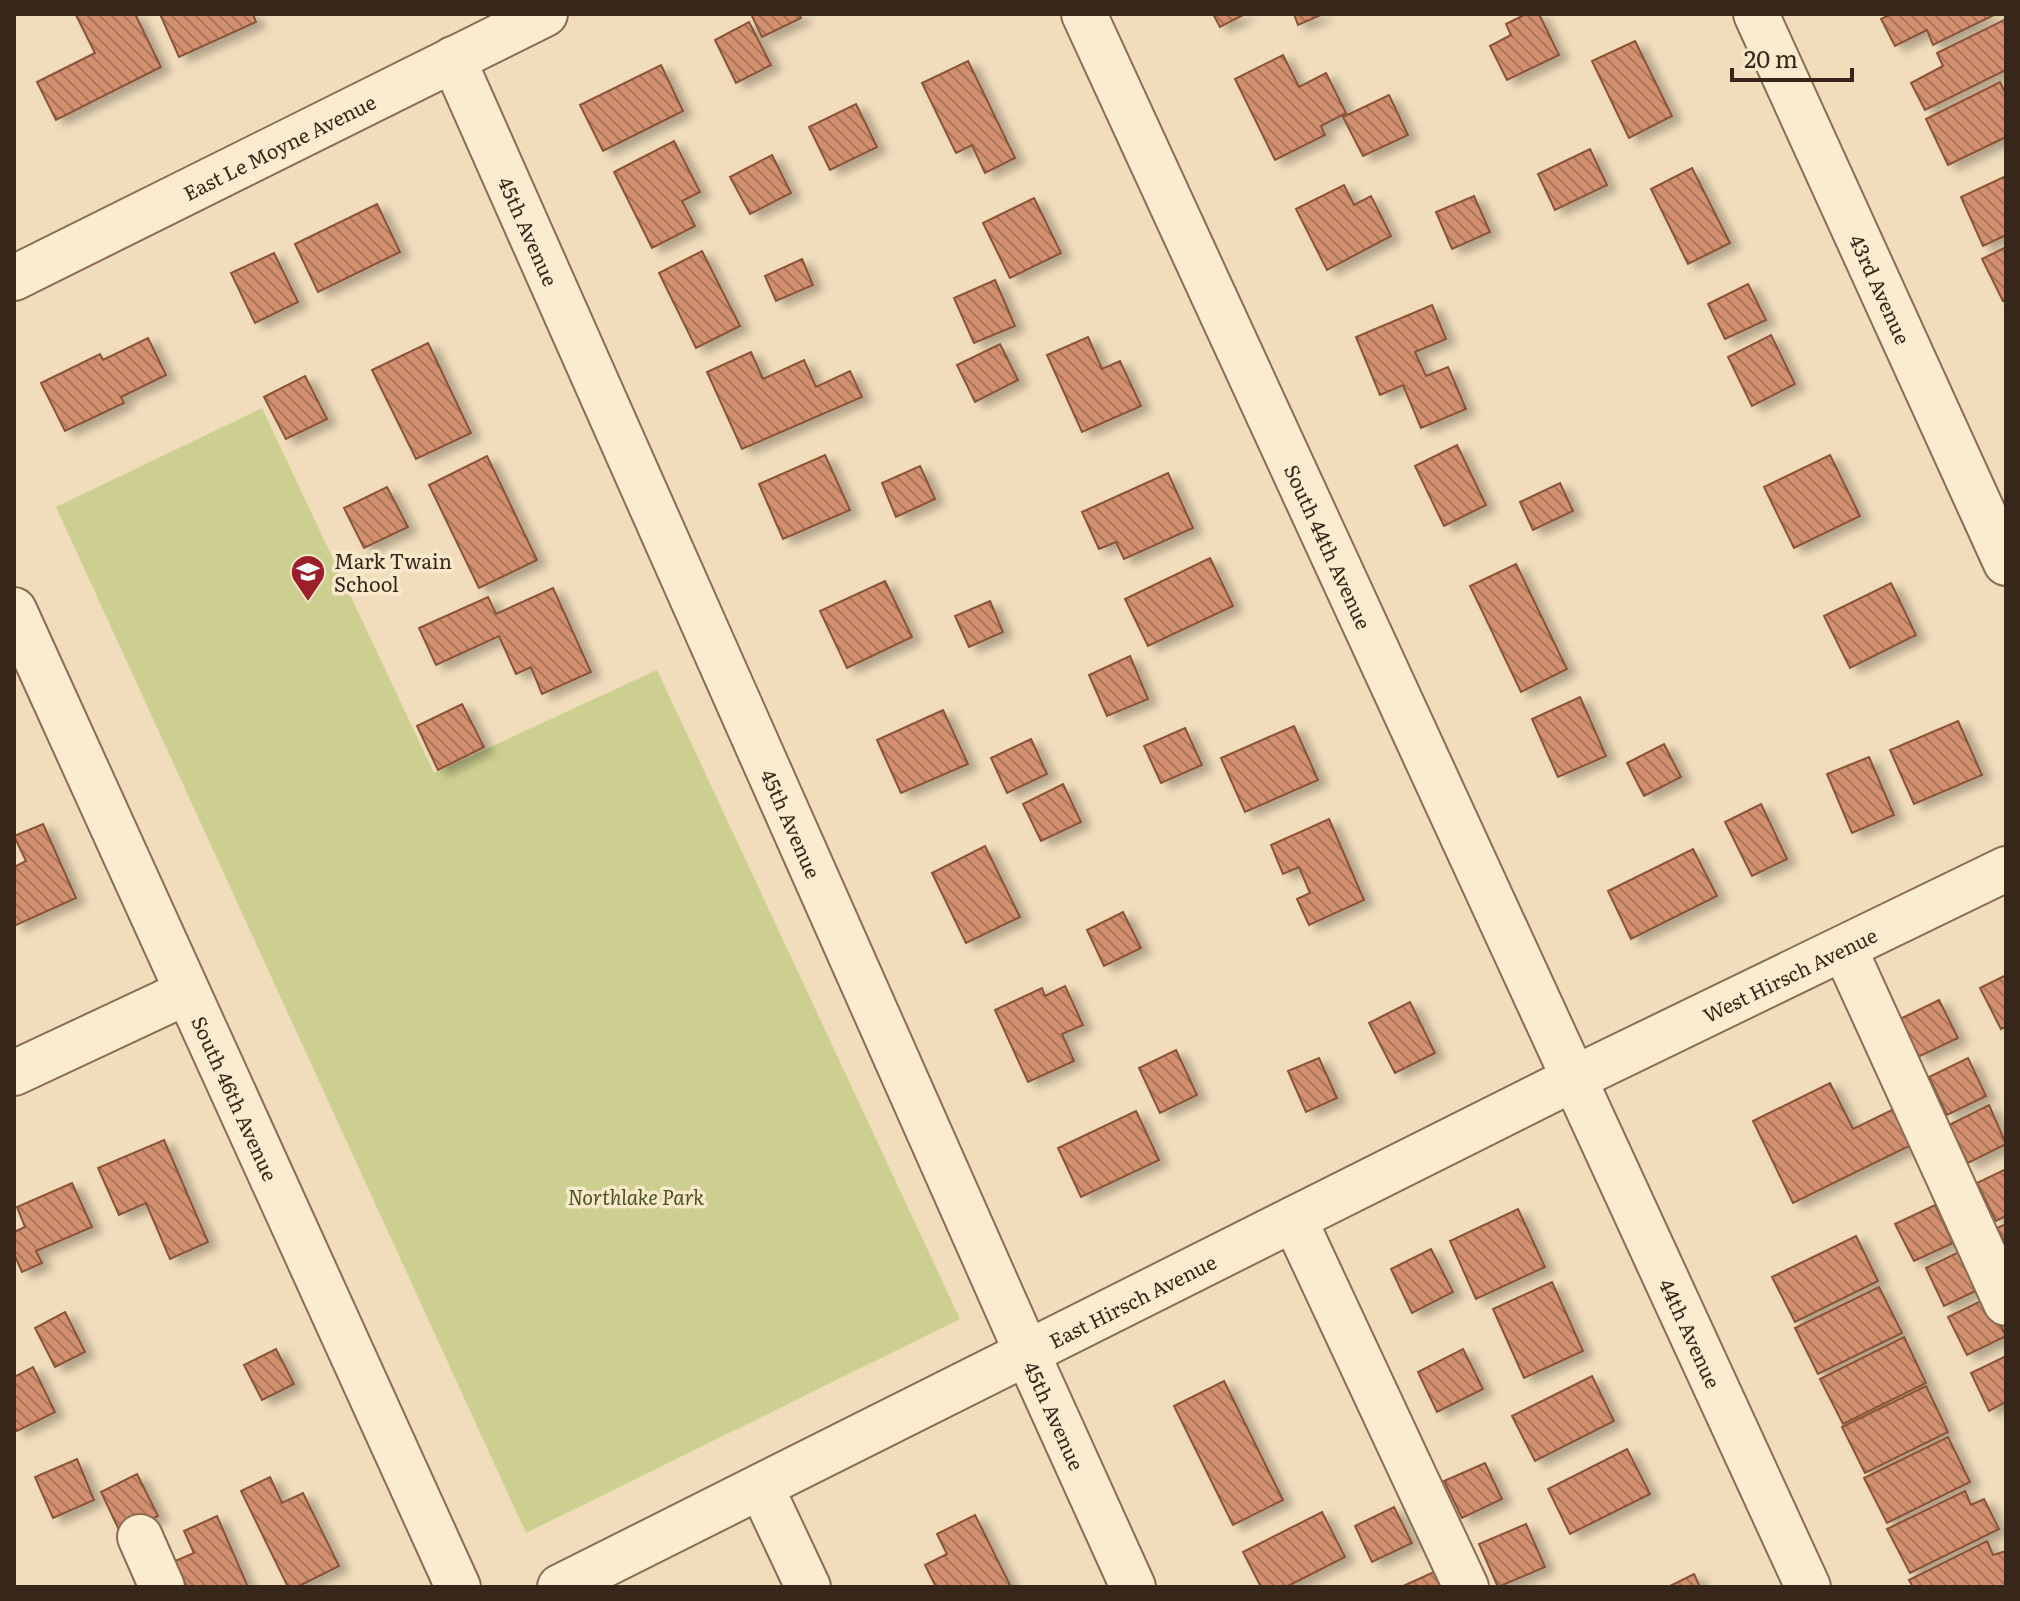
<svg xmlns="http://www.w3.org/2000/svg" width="2020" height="1601" viewBox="0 0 2020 1601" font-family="Literata,serif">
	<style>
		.green { fill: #cccf8f }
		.building { fill: url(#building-back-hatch); stroke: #8a5339; stroke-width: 2; filter: url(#shadow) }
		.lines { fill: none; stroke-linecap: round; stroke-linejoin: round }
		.minor-casing { stroke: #896c54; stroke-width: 48 }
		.minor { stroke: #fbebcf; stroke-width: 44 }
		.labels { text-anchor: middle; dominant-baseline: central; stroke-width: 7; stroke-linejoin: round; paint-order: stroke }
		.street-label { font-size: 20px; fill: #37261a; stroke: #f8e8cc }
		.poi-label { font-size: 20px; fill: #37261a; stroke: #f8e8cc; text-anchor: start }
		.park-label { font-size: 20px; font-style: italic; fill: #4b551f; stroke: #f8e8cc }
	</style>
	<defs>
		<pattern id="building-back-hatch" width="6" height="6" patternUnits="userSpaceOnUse" patternTransform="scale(2)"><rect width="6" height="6" fill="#d2906f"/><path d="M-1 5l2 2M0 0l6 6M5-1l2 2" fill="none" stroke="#ab755a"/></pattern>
		<filter id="shadow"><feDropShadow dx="9" dy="5" stdDeviation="4" flood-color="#0004"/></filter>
	</defs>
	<rect width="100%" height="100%" fill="#f1ddbc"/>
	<!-- green -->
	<path class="green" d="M 262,408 L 434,773 L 657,670 L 960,1319 L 526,1533 L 56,507 Z"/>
	<!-- building -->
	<path class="building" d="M 79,14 L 135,14 L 161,67 L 56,120 L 37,82 L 95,53 L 76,15 Z
		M 160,14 L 253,14 L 256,22 L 179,57 Z
		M 751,14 L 799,14 L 801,18 L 762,37 Z
		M 1213,14 L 1245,14 L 1220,27 Z
		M 1294,14 L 1323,14 L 1298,25 Z
		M 1526,14 L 1539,14 L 1559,55 L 1507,80 L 1490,46 L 1511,35 L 1506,24 Z
		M 1891,14 L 1996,14 L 1933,45 L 1927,30 L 1895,46 L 1881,19 Z
		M 2006,19 L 2006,70 L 1925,110 L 1911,83 L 1943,66 L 1937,53 Z
		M 749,22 L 771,65 L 736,83 L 715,40 Z
		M 1635,41 L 1672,116 L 1629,138 L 1592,61 Z
		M 1283,55 L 1299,87 L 1326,73 L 1346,113 L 1321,126 L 1325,135 L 1275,160 L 1235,79 Z
		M 968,61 L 1015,158 L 985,173 L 972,145 L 956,153 L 922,83 Z
		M 661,65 L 683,111 L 603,151 L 580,105 Z
		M 2000,82 L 2006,94 L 2006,137 L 1948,165 L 1926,119 Z
		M 1389,95 L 1408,135 L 1363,156 L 1343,117 Z
		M 856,104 L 877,147 L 830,170 L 809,127 Z
		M 674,141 L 700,192 L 682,201 L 695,226 L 652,248 L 614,172 Z
		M 1590,149 L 1607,185 L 1555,210 L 1538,174 Z
		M 772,155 L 791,193 L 750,214 L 730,177 Z
		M 1692,168 L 1730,243 L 1688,264 L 1651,189 Z
		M 2006,176 L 2006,235 L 1983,246 L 1961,197 Z
		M 1344,185 L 1354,205 L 1371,196 L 1391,236 L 1327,270 L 1296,209 Z
		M 1474,196 L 1490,232 L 1452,249 L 1436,212 Z
		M 1034,198 L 1061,253 L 1010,278 L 983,223 Z
		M 377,204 L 400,252 L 318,292 L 295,244 Z
		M 2006,247 L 2006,300 L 2003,301 L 1982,259 Z
		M 702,251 L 740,326 L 696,348 L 659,273 Z
		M 274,253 L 298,302 L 255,323 L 231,273 Z
		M 802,259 L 813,285 L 776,301 L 765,276 Z
		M 995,280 L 1015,326 L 974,343 L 954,298 Z
		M 1748,284 L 1766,320 L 1725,339 L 1708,304 Z
		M 1432,305 L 1446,339 L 1415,352 L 1426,376 L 1448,367 L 1466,409 L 1421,428 L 1403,385 L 1380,395 L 1356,337 Z
		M 1771,335 L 1795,384 L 1752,406 L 1728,357 Z
		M 1088,337 L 1102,369 L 1120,361 L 1141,406 L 1082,432 L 1047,355 Z
		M 148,338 L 166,375 L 121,397 L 124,403 L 65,431 L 41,383 L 100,354 L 103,360 Z
		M 428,343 L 471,433 L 416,459 L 372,370 Z
		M 1000,344 L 1018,380 L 975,402 L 957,365 Z
		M 751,352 L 763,379 L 804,360 L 816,387 L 850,371 L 862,397 L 742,449 L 707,372 Z
		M 305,376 L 327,419 L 286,439 L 264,397 Z
		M 1457,445 L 1486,505 L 1444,526 L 1415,466 Z
		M 825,455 L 850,510 L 783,539 L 759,484 Z
		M 1830,455 L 1860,516 L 1794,548 L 1764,487 Z
		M 487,456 L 537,560 L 479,588 L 429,485 Z
		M 920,466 L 935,499 L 896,517 L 882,483 Z
		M 1168,473 L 1193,528 L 1124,559 L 1116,542 L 1099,549 L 1082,512 Z
		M 1560,483 L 1573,511 L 1533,530 L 1520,502 Z
		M 387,487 L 408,527 L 364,548 L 344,508 Z
		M 1210,558 L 1233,606 L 1148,646 L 1125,599 Z
		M 1516,564 L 1567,669 L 1521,692 L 1470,586 Z
		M 885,581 L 912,637 L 847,668 L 820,611 Z
		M 1891,583 L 1916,635 L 1850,668 L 1824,616 Z
		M 553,588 L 591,672 L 542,694 L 531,667 L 516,674 L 499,636 L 436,665 L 419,628 L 488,597 L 496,614 Z
		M 990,601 L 1003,632 L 969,647 L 955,616 Z
		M 1130,656 L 1148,699 L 1107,716 L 1089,675 Z
		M 1580,697 L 1606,756 L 1558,777 L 1532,719 Z
		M 462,704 L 484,747 L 438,770 L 417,726 Z
		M 943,710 L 968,764 L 901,793 L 877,740 Z
		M 1958,721 L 1982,775 L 1914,804 L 1890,750 Z
		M 1294,726 L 1318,780 L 1245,812 L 1221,758 Z
		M 1185,728 L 1202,765 L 1161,783 L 1144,746 Z
		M 1031,739 L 1047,774 L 1007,793 L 991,758 Z
		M 1664,744 L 1681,777 L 1644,796 L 1627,763 Z
		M 1869,757 L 1894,815 L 1852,833 L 1827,774 Z
		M 1063,784 L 1081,822 L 1041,841 L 1023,804 Z
		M 1761,804 L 1787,859 L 1752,876 L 1725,822 Z
		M 1329,819 L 1364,900 L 1309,925 L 1297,899 L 1310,893 L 1299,867 L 1283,874 L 1271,845 Z
		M 43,824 L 76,898 L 14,926 L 14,867 L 26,861 L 14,836 Z
		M 985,846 L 1020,917 L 966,943 L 932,873 Z
		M 1693,849 L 1717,896 L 1631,939 L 1608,891 Z
		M 1123,912 L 1141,948 L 1104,966 L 1087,930 Z
		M 2006,975 L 2006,1026 L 2001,1029 L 1980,988 Z
		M 1065,986 L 1083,1025 L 1062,1034 L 1074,1061 L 1028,1082 L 995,1010 L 1042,988 L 1045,996 Z
		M 1939,1000 L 1958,1038 L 1918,1057 L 1900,1019 Z
		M 1410,1002 L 1435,1053 L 1395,1073 L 1369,1023 Z
		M 1176,1050 L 1197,1095 L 1160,1113 L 1139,1068 Z
		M 1319,1058 L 1337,1098 L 1306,1112 L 1288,1071 Z
		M 1968,1058 L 1986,1096 L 1947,1115 L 1929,1077 Z
		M 1830,1083 L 1853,1129 L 1894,1109 L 1911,1145 L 1793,1203 L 1753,1121 Z
		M 1989,1105 L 2006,1144 L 1968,1163 L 1949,1125 Z
		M 1136,1111 L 1159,1160 L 1081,1197 L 1058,1148 Z
		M 164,1140 L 208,1242 L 170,1259 L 146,1203 L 119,1215 L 98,1168 Z
		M 2006,1169 L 2006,1216 L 1996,1221 L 1977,1183 Z
		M 72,1183 L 92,1227 L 36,1251 L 42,1263 L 22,1272 L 14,1254 L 14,1232 L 25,1227 L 17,1207 Z
		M 1935,1205 L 1953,1243 L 1914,1261 L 1895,1224 Z
		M 1518,1209 L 1545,1267 L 1476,1299 L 1450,1241 Z
		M 2006,1224 L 2006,1245 L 1997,1228 Z
		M 1856,1236 L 1878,1281 L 1795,1322 L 1772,1277 Z
		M 1431,1249 L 1453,1292 L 1412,1313 L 1391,1269 Z
		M 1965,1249 L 1984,1287 L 1944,1306 L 1926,1268 Z
		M 1552,1282 L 1583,1351 L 1524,1378 L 1493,1309 Z
		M 1879,1287 L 1902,1333 L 1818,1374 L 1795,1328 Z
		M 1987,1298 L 2006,1336 L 1967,1355 L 1948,1317 Z
		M 65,1312 L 85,1352 L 55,1367 L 35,1328 Z
		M 1904,1337 L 1926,1383 L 1843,1424 L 1820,1379 Z
		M 276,1349 L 294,1384 L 262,1400 L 244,1365 Z
		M 1463,1349 L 1483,1389 L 1437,1412 L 1418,1372 Z
		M 2006,1356 L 2006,1402 L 1989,1411 L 1971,1373 Z
		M 33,1367 L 55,1412 L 17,1431 L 14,1426 L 14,1377 Z
		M 1592,1376 L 1614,1421 L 1535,1461 L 1512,1416 Z
		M 1224,1381 L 1283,1500 L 1233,1525 L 1174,1406 Z
		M 1926,1386 L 1948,1432 L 1865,1473 L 1842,1427 Z
		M 1948,1437 L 1970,1482 L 1887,1523 L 1864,1478 Z
		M 1627,1449 L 1650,1494 L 1570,1534 L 1548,1489 Z
		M 77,1459 L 94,1500 L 53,1518 L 35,1477 Z
		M 1485,1463 L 1502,1499 L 1462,1518 L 1444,1481 Z
		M 137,1474 L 158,1516 L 121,1534 L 101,1492 Z
		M 270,1477 L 282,1503 L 303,1493 L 339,1566 L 297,1587 L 288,1587 L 241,1491 Z
		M 1965,1491 L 1971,1505 L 1984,1499 L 1999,1529 L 1910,1573 L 1887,1529 Z
		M 1394,1507 L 1412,1543 L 1372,1562 L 1355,1526 Z
		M 1322,1512 L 1345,1557 L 1286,1587 L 1261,1587 L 1243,1552 Z
		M 975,1515 L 1011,1587 L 936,1587 L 925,1565 L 947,1554 L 937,1534 Z
		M 217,1516 L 248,1587 L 187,1587 L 175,1561 L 194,1553 L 184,1531 Z
		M 1526,1524 L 1545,1567 L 1498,1587 L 1479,1544 Z
		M 1987,1541 L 1993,1555 L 2006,1551 L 2006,1587 L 1913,1587 L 1909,1580 Z
		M 1436,1571 L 1443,1587 L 1401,1587 Z
		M 1694,1574 L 1700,1587 L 1668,1587 Z"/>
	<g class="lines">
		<defs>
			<g id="minor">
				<path id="s1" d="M 1084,14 L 1808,1587"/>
				<path id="s2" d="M 1756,14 L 2006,563"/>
				<path id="s3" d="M 453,59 L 1027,1353 L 1133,1587"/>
				<path id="s4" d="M 14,278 L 545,14"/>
				<path id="s5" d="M 14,610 L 458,1587"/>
				<path d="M 1844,948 L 2006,1303"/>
				<path d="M 14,1073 L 187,992"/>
				<path d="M 1294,1219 L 1466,1587"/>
				<path d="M 761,1487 L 808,1587"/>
				<path d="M 140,1537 L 162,1587"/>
				<path id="s6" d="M 560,1587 L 1575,1078 L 2006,869"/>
			</g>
		</defs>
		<!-- minor casing -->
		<use href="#minor" class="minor-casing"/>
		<!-- minor -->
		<use href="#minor" class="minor"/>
	</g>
	<!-- icons -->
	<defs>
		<symbol id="school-pin" viewBox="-11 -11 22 30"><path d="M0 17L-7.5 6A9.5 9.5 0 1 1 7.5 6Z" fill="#9c202b" stroke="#f8e8cc"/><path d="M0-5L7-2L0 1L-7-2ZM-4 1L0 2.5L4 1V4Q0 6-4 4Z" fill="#fff"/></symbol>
	</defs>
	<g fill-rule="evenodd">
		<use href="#school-pin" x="288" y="552" width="40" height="54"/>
	</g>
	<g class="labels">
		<!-- street labels -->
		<g class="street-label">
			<text stroke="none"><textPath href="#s4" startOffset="296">East Le Moyne Avenue</textPath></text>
			<text stroke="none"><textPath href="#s3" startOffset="188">45th Avenue</textPath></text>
			<text stroke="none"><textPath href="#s2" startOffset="302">43rd Avenue</textPath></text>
			<text stroke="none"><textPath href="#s1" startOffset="586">South 44th Avenue</textPath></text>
			<text stroke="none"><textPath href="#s3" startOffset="836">45th Avenue</textPath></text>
			<text stroke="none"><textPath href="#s6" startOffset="1374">West Hirsch Avenue</textPath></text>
			<text stroke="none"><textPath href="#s5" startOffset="536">South 46th Avenue</textPath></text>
			<text stroke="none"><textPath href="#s6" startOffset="640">East Hirsch Avenue</textPath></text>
			<text stroke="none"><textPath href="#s1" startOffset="1452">44th Avenue</textPath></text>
			<text stroke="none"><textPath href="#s3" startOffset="1484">45th Avenue</textPath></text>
		</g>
		<!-- poi labels -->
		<g class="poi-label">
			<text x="334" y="560">Mark Twain<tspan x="334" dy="23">School</tspan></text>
		</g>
		<!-- park labels -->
		<g class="park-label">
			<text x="636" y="1196">Northlake Park</text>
		</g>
	</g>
	<!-- border -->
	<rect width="2020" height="1601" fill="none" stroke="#37261a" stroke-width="32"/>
	<!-- scale -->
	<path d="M1732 68v12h120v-12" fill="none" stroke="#37261a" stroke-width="4"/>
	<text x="1744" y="68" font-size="24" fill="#37261a" stroke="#f8e8cc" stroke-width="6" paint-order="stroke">20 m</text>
</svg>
